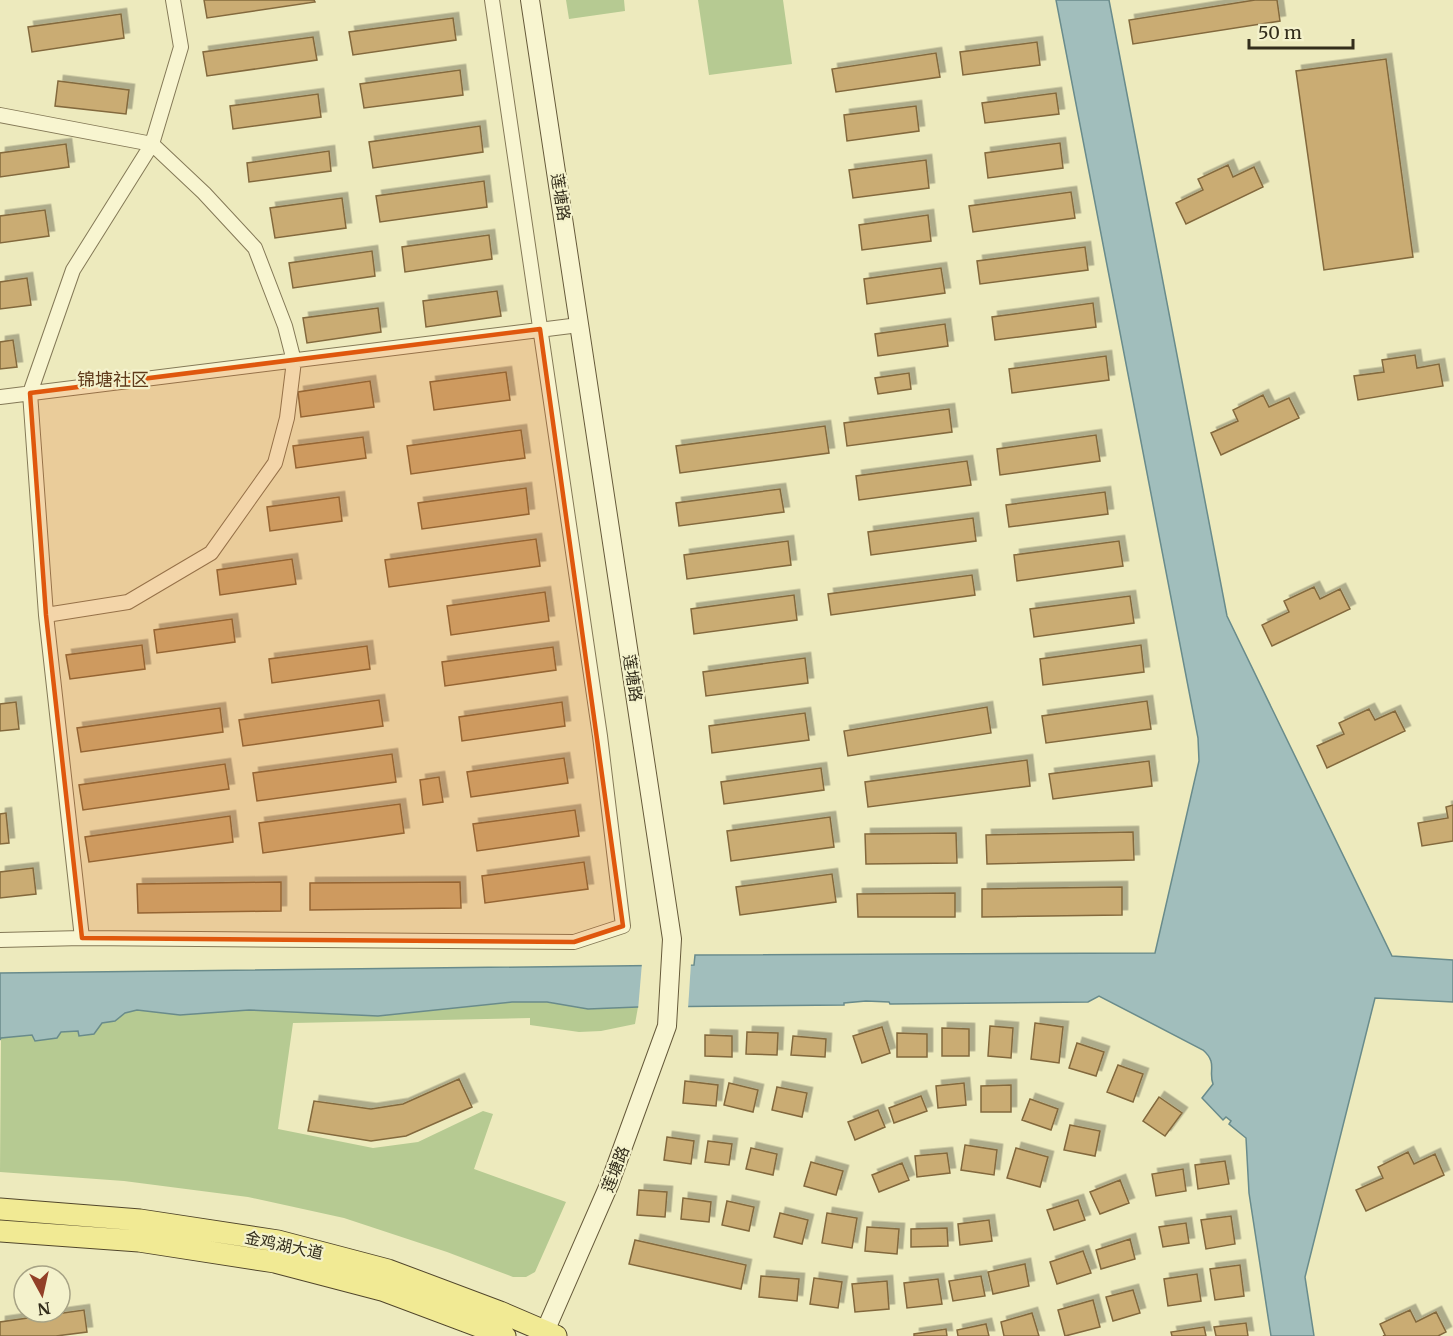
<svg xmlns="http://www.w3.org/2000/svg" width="1453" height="1336" viewBox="0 0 1453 1336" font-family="Merriweather,'Noto Sans SC',serif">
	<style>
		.green { fill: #b6ca92 }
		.water { fill: #a1bebc; stroke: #698b8b; stroke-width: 1.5 }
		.pier { fill: #edeabd }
		.building { fill: #caac73; stroke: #83693d; stroke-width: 1.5; filter: url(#shadow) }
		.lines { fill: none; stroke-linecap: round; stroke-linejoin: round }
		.street-casing { stroke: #847957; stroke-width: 16 }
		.secondary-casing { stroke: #665a3a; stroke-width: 20 }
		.primary-casing { stroke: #51462b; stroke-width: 23 }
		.street { stroke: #f8f5d0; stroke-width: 14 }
		.secondary { stroke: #f8f5d0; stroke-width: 18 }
		.primary { stroke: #f1ea94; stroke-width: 21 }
		.marked { fill: #df570d; fill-opacity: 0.2; stroke: #df570d; stroke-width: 4.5; stroke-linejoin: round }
		.labels { text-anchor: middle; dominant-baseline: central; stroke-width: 4.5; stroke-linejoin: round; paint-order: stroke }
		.street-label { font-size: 16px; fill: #332d1b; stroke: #f4f2cc }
		.neighbourhood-label { font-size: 18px; fill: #5f3a1b; stroke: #f4f2cc }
	</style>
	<defs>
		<filter id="shadow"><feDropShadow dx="5.5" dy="-5.5" stdDeviation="0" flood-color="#0004"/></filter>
	</defs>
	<rect width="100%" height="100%" fill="#edeabd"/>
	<!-- green -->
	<path class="green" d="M 566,0 L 624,0 L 625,11 L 569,19 Z
		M 698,0 L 783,0 L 792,64 L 709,75 Z
		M 512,1002 L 547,1002 L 588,1009 L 638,1007 L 635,1024 L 601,1031 L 579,1032 L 530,1025 L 530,1018 L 293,1023 L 278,1129 L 373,1148 L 418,1142 L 483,1111 L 493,1114 L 474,1169 L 566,1202 L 535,1272 L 526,1277 L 513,1277 L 447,1252 L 344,1218 L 248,1197 L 124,1181 L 0,1172 L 1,1038 L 32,1035 L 57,1038 L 61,1032 L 78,1031 L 93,1034 L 102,1023 L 115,1021 L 125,1013 L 137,1010 L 180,1015 L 249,1010 L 378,1016 Z"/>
	<!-- water -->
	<path class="water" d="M 1056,0 L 1109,0 L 1227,616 L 1392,956 L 1453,960 L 1453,1002 L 1375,998 L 1305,1277 L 1314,1336 L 1271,1336 L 1249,1193 L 1246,1138 L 1229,1124 L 1231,1121 L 1226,1117 L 1223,1120 L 1202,1098 L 1213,1084 C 1208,1071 1218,1063 1203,1050 L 1099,996 L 1088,1002 L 890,1004 L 889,1002 L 866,1001 L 844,1003 L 844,1005 L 638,1007 L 588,1009 L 547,1002 L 512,1002 L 378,1016 L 249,1010 L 180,1015 L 137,1010 L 125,1013 L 115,1021 L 102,1023 L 94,1034 L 79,1036 L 78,1031 L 61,1032 L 57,1038 L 35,1041 L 32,1035 L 1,1038 L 0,1040 L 0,973 L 694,965 L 695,955 L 1155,953 L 1199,761 L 1198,738 Z"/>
	<!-- pier -->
	<path class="pier" d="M 642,963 L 691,963 L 688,1009 L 638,1010 Z"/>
	<!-- building -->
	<path class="building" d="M 204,0 L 314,0 L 315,2 L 207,18 Z
		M 1255,0 L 1277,0 L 1280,21 L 1133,44 L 1129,20 Z
		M 121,14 L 124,38 L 32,52 L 28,27 Z
		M 453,18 L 456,40 L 353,55 L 349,32 Z
		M 313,37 L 317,60 L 207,76 L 203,52 Z
		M 1037,42 L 1040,65 L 963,75 L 960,52 Z
		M 936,53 L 940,77 L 836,92 L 832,69 Z
		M 1386,59 L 1413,257 L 1324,270 L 1296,71 Z
		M 460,70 L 463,95 L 364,108 L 360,84 Z
		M 58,81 L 129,90 L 126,114 L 55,106 Z
		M 1056,93 L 1059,114 L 985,123 L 982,103 Z
		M 318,94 L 321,117 L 233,129 L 230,106 Z
		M 916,106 L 919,131 L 847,141 L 844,115 Z
		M 480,126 L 483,152 L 373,168 L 369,142 Z
		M 1060,143 L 1063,168 L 988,178 L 985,153 Z
		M 66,144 L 69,167 L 0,177 L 0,153 Z
		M 329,151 L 331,171 L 249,182 L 247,163 Z
		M 926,160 L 929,188 L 853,198 L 849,170 Z
		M 1228,165 L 1233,177 L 1254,167 L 1263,187 L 1186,224 L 1176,203 L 1203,190 L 1198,179 Z
		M 484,181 L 487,207 L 380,222 L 376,196 Z
		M 1071,192 L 1075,218 L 973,232 L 969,206 Z
		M 342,198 L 346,228 L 275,238 L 270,208 Z
		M 45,210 L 49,236 L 0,243 L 0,216 Z
		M 928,215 L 931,241 L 862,250 L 859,225 Z
		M 489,235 L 492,259 L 405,272 L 402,247 Z
		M 1085,247 L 1088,270 L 980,284 L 977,261 Z
		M 372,251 L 375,276 L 293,288 L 289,263 Z
		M 941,268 L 945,293 L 867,304 L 864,279 Z
		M 27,278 L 31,305 L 0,309 L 0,282 Z
		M 497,291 L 501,316 L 426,327 L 423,301 Z
		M 1093,303 L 1096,327 L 995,340 L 992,317 Z
		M 378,308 L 381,332 L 307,343 L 303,318 Z
		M 945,324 L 948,346 L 878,356 L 875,334 Z
		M 13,340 L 17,367 L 0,369 L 0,342 Z
		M 1415,355 L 1417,368 L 1439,364 L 1443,386 L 1358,400 L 1354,376 L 1384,372 L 1382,360 Z
		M 1106,356 L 1109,380 L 1012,393 L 1009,369 Z
		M 506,372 L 510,400 L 434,410 L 430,382 Z
		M 909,373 L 911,389 L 878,394 L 875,378 Z
		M 370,381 L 374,407 L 301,417 L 298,392 Z
		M 1263,395 L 1269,407 L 1289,398 L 1299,418 L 1221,455 L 1211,433 L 1238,421 L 1233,410 Z
		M 949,409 L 952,432 L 847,446 L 844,423 Z
		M 825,426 L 829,453 L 680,473 L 676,446 Z
		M 521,430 L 525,458 L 411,474 L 407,446 Z
		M 1096,435 L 1100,461 L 1000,475 L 997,449 Z
		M 363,437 L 366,458 L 296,468 L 293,446 Z
		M 967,461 L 971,485 L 859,500 L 856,476 Z
		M 526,488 L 529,514 L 422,529 L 418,503 Z
		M 780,489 L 784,512 L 679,526 L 676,503 Z
		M 1105,492 L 1108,514 L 1009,527 L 1006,505 Z
		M 339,497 L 342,521 L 270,531 L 267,507 Z
		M 973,518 L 976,541 L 871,555 L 868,532 Z
		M 536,539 L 540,566 L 389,587 L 385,560 Z
		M 788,541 L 791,565 L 687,579 L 684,555 Z
		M 1119,541 L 1123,566 L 1017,581 L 1014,555 Z
		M 292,559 L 296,584 L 220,595 L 217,570 Z
		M 972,575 L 975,595 L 831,615 L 828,594 Z
		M 1314,587 L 1320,599 L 1340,589 L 1350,609 L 1272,646 L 1262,625 L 1289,612 L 1284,601 Z
		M 545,592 L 549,621 L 451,635 L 447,606 Z
		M 794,595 L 797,620 L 694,634 L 691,609 Z
		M 1130,596 L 1134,623 L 1034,637 L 1030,609 Z
		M 232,619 L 235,642 L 157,653 L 154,630 Z
		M 142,645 L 145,669 L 70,679 L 66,655 Z
		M 1141,645 L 1144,672 L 1043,685 L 1040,659 Z
		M 367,646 L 370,669 L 272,683 L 269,659 Z
		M 553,647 L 556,670 L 445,686 L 442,662 Z
		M 805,658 L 808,683 L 706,696 L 703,672 Z
		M 379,700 L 383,726 L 243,746 L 239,720 Z
		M 1147,701 L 1151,729 L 1046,743 L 1042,716 Z
		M 16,702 L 19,729 L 0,731 L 0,704 Z
		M 562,702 L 565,726 L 462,741 L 459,717 Z
		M 987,707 L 991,733 L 848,756 L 844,731 Z
		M 220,708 L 223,732 L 81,752 L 77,728 Z
		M 1369,709 L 1375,720 L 1395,711 L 1405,731 L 1327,768 L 1317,746 L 1344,734 L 1339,723 Z
		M 805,713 L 809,740 L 712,753 L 709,726 Z
		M 392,754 L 396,782 L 257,801 L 253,773 Z
		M 564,758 L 568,783 L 471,797 L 467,772 Z
		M 1027,760 L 1030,786 L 868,807 L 865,782 Z
		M 1149,761 L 1152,786 L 1053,799 L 1049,774 Z
		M 225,764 L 229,789 L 83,810 L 79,785 Z
		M 821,768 L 824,790 L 724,804 L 721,782 Z
		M 439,777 L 443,802 L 423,805 L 420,780 Z
		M 400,804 L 404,833 L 263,853 L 259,823 Z
		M 1453,805 L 1453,841 L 1422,846 L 1418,823 L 1448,818 L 1446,807 Z
		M 575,810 L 579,836 L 477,851 L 473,824 Z
		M 6,813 L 9,843 L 0,844 L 0,814 Z
		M 230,816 L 233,842 L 89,862 L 85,837 Z
		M 830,817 L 834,847 L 731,861 L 727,831 Z
		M 1133,832 L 1134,860 L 987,864 L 986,835 Z
		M 956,833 L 957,863 L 866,864 L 865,834 Z
		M 584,862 L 588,889 L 485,903 L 482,876 Z
		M 33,868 L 36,894 L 0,898 L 0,872 Z
		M 832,874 L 836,902 L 740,915 L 736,887 Z
		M 281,882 L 281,911 L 138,913 L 137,884 Z
		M 460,882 L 461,908 L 310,910 L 310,883 Z
		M 1122,887 L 1122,915 L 982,917 L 982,889 Z
		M 955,893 L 955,917 L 858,917 L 857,894 Z
		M 1035,1023 L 1063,1027 L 1059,1063 L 1031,1059 Z
		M 990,1026 L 1013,1028 L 1011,1058 L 988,1056 Z
		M 882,1027 L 890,1053 L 862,1063 L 853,1036 Z
		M 942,1028 L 969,1029 L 969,1056 L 942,1056 Z
		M 747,1032 L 778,1033 L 777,1055 L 746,1054 Z
		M 897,1033 L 927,1034 L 927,1057 L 897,1057 Z
		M 705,1035 L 732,1036 L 732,1057 L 705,1056 Z
		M 793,1036 L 826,1039 L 825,1057 L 791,1055 Z
		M 1077,1043 L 1104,1052 L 1096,1076 L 1069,1068 Z
		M 1118,1065 L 1143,1074 L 1133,1102 L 1107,1092 Z
		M 459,1079 L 472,1107 L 406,1136 L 371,1141 L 308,1131 L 314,1101 L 371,1109 L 403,1104 Z
		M 685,1081 L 718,1085 L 716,1106 L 683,1103 Z
		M 729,1083 L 758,1090 L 753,1112 L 724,1105 Z
		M 964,1083 L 966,1105 L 938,1108 L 936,1086 Z
		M 1011,1085 L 1011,1112 L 981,1112 L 981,1086 Z
		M 777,1087 L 807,1093 L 802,1117 L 772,1110 Z
		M 921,1096 L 927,1111 L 894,1123 L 889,1108 Z
		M 1159,1097 L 1182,1113 L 1165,1136 L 1143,1121 Z
		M 1030,1099 L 1058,1109 L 1051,1130 L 1022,1120 Z
		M 878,1110 L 885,1127 L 855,1140 L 848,1122 Z
		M 1070,1125 L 1100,1131 L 1095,1156 L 1064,1150 Z
		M 667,1137 L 694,1141 L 691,1164 L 664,1160 Z
		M 708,1141 L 732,1144 L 729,1165 L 705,1162 Z
		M 965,1145 L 997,1150 L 994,1175 L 961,1170 Z
		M 751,1148 L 777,1154 L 773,1175 L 746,1169 Z
		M 1016,1148 L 1048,1157 L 1040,1187 L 1007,1178 Z
		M 1408,1152 L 1414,1164 L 1435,1154 L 1444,1175 L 1366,1211 L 1356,1190 L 1383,1178 L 1378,1167 Z
		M 947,1153 L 950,1173 L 917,1177 L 915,1156 Z
		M 1225,1161 L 1229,1184 L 1198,1189 L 1195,1165 Z
		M 811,1162 L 843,1171 L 836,1195 L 804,1186 Z
		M 902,1163 L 909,1180 L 879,1192 L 872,1175 Z
		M 1183,1169 L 1186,1191 L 1156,1196 L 1152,1174 Z
		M 1120,1180 L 1129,1203 L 1100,1214 L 1090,1192 Z
		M 639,1190 L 667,1192 L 665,1217 L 637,1215 Z
		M 683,1198 L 711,1202 L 709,1222 L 681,1219 Z
		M 1078,1200 L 1085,1220 L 1054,1230 L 1047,1210 Z
		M 727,1201 L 754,1207 L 749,1231 L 722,1225 Z
		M 780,1213 L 808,1220 L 802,1244 L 774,1237 Z
		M 827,1213 L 857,1218 L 852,1248 L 822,1243 Z
		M 1231,1216 L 1235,1244 L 1206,1249 L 1201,1220 Z
		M 989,1220 L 992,1241 L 960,1245 L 958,1224 Z
		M 1186,1223 L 1189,1243 L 1163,1247 L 1159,1227 Z
		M 867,1227 L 899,1229 L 897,1254 L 865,1251 Z
		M 947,1228 L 948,1246 L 911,1247 L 911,1229 Z
		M 1130,1239 L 1135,1259 L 1101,1269 L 1096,1250 Z
		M 635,1240 L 746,1265 L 741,1289 L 629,1264 Z
		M 1083,1251 L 1091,1273 L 1057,1284 L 1050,1262 Z
		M 1025,1264 L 1029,1286 L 993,1294 L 988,1272 Z
		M 1240,1265 L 1244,1296 L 1215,1300 L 1210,1269 Z
		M 1197,1274 L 1201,1301 L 1168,1306 L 1164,1279 Z
		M 761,1276 L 799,1279 L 797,1301 L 759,1297 Z
		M 981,1276 L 985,1296 L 953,1301 L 949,1281 Z
		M 814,1278 L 842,1282 L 838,1308 L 810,1304 Z
		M 938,1279 L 942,1304 L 907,1308 L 904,1283 Z
		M 887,1281 L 889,1309 L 855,1312 L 852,1284 Z
		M 1133,1290 L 1140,1313 L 1113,1321 L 1106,1297 Z
		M 1093,1300 L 1100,1327 L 1065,1336 L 1058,1310 Z
		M 84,1310 L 87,1332 L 56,1336 L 0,1336 L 0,1322 Z
		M 1410,1310 L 1416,1322 L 1436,1312 L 1446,1332 L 1438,1336 L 1383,1336 L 1385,1335 L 1380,1324 Z
		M 1032,1313 L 1039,1336 L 1004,1336 L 1001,1322 Z
		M 1246,1323 L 1248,1336 L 1216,1336 L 1214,1327 Z
		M 986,1324 L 989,1336 L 958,1336 L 957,1330 Z
		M 1204,1327 L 1206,1336 L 1172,1336 L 1171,1332 Z
		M 946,1329 L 947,1336 L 914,1336 L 914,1334 Z"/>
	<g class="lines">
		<defs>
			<path id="street" d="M 0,115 L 152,144 L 73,270 L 30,393 L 46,615 L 82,938 L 0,940
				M 0,397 L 579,325
				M 46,615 L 128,602 L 211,553 L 275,463 L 287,418 L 294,361 L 285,326 L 255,248 L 204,193 L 152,144 L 181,47 L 173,0
				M 82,938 L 574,942 L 623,926 L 600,736 L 492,0"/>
			<path id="secondary" d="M 530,0 L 672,939 L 667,1026 L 609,1185 L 543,1336"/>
			<path id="primary" d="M 0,1209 L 140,1220 L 278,1241 L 388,1270 L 500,1312 L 556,1336
				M 0,1231 L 139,1241 L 275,1262 L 382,1290 L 505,1336"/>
		</defs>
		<!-- street casing -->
		<use href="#street" class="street-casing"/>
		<!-- secondary casing -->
		<use href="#secondary" class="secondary-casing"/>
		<!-- primary casing -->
		<use href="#primary" class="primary-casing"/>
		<!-- street -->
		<use href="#street" class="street"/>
		<!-- secondary -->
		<use href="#secondary" class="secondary"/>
		<!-- primary -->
		<use href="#primary" class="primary"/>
	</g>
	<!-- marked area -->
	<path class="marked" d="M 540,329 L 623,926 L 574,942 L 82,938 L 46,615 L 30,393 Z"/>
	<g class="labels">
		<!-- street labels -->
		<g class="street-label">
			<text transform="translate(561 197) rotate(81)">莲塘路</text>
			<text transform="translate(633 678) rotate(81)">莲塘路</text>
			<text transform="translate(615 1169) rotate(-69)">莲塘路</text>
			<text transform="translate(284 1245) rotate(12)">金鸡湖大道</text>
		</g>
		<!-- neighbourhood labels -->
		<g class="neighbourhood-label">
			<text x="113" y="379">锦塘社区</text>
		</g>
	</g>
	<!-- north arrow -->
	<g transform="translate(42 1294) rotate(172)"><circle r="28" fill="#f4f2cc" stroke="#a7a385" stroke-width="1.5"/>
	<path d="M0-4.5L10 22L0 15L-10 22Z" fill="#924028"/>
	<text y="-9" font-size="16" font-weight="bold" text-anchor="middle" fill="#332d1b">N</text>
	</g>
	<!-- scale -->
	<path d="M1249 39v9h104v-9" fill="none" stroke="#332d1b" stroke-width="3"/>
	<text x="1258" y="39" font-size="18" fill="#332d1b" stroke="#f4f2cc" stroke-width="4.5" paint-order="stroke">50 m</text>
</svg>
